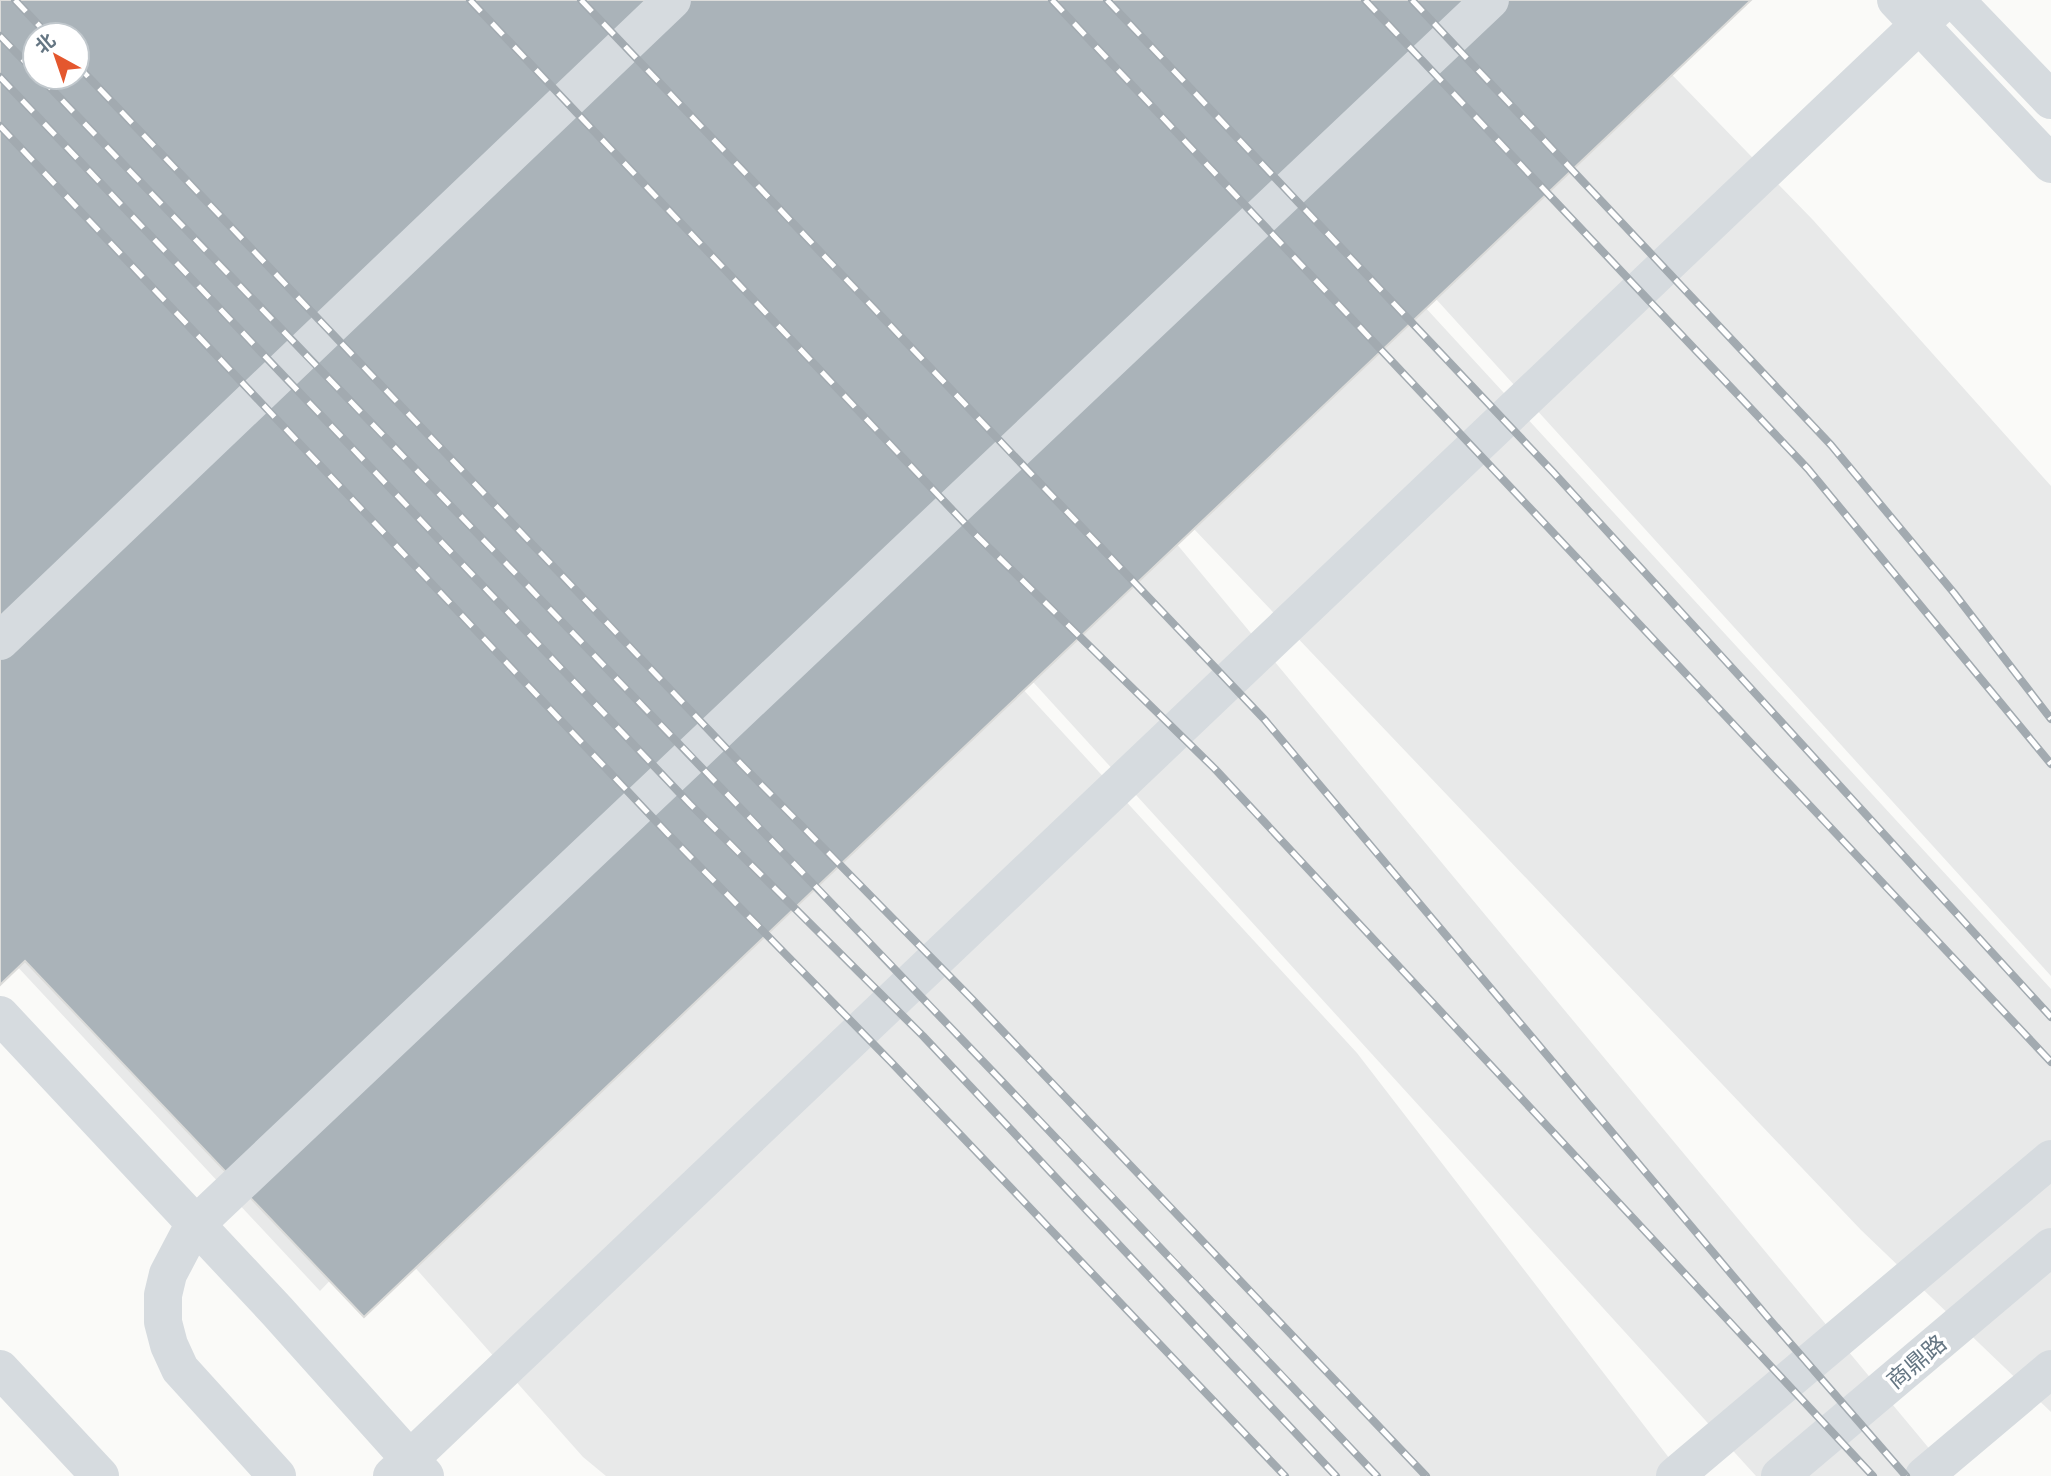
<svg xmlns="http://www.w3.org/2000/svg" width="2051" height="1476" viewBox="0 0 2051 1476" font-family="'Noto Sans','Noto Sans SC',sans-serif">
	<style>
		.built { fill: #e8e9e9; fill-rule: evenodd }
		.building { fill: #aab3b9; stroke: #dcdcda; stroke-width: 2; fill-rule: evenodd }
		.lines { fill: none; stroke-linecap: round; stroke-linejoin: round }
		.secondary { stroke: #d6dbdf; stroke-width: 38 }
		.primary { stroke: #d6dbdf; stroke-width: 38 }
		.rail-casing { stroke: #a2aab0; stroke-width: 8 }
		.rail { stroke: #fff; stroke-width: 5; stroke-dasharray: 16; stroke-linecap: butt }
		.labels { text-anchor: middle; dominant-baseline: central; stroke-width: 7; stroke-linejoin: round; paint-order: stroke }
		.street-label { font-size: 23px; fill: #657683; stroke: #fff }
	</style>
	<rect width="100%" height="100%" fill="#fafaf8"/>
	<!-- built -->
	<path class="built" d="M 0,0 L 371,0 L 964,625 L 1357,1053 L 1683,1476 L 606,1476 L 583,1457 L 380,1228 L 320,1291 L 0,948 ZM 35,35 L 77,35 L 77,77 L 35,77 Z
		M 1618,19 L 1813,220 L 2051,486 L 2051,976 L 1386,244 Z
		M 1368,245 L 2051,989 L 2051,1412 L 1861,1230 L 1134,466 Z
		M 1121,477 L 1952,1476 L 1756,1476 L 974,617 Z"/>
	<!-- building -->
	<path class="building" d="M 0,0 L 1751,0 L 364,1317 L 25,961 L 0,985 ZM 35,35 L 77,35 L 77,77 L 35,77 Z"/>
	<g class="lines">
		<!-- secondary -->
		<path class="secondary" d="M 1896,0 L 2051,164
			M 1955,0 L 2051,100
			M 0,641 L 672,0
			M 0,1015 L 277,1311 L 425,1476
			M 0,1369 L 100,1476
			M 277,1476 L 180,1369 L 169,1345 L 163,1322 L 163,1295 L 168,1274 L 188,1236 L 207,1214 L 1490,0
			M 392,1476 L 1945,0
			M 1675,1476 L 2051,1159"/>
		<!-- primary -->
		<path class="primary" d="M 1780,1476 L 2051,1247
			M 1924,1476 L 2051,1369"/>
		<defs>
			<path id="rail" d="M 15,0 L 48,35
				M 470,0 L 975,534 L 1215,769 L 1873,1476
				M 581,0 L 1264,719 L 1770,1320 L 1906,1476
				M 1052,0 L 2051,1062
				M 1107,0 L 1553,472 L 2051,1017
				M 1365,0 L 1808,469 L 2051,764
				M 1412,0 L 1831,445 L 1954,593 L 2051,719
				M 0,36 L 35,72
				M 77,65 L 742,765 L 972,999 L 1426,1476
				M 0,77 L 690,804 L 923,1036 L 1336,1476
				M 40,77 C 485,543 934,1007 1377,1476
				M 0,126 L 668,834 L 892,1063 L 1285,1476"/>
		</defs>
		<!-- rail casing -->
		<use href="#rail" class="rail-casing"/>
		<!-- rail -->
		<use href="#rail" class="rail"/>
	</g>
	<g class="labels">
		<!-- street labels -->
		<g class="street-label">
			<text transform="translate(1916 1361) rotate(-40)">商鼎路</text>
		</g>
	</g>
	<!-- north arrow -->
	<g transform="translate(56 56) rotate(320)"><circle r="33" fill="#ffffff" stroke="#c1c8cd" stroke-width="2"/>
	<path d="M0-5L12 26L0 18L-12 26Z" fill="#e4572e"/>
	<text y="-10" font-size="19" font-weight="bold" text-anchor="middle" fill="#657683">北</text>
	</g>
</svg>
